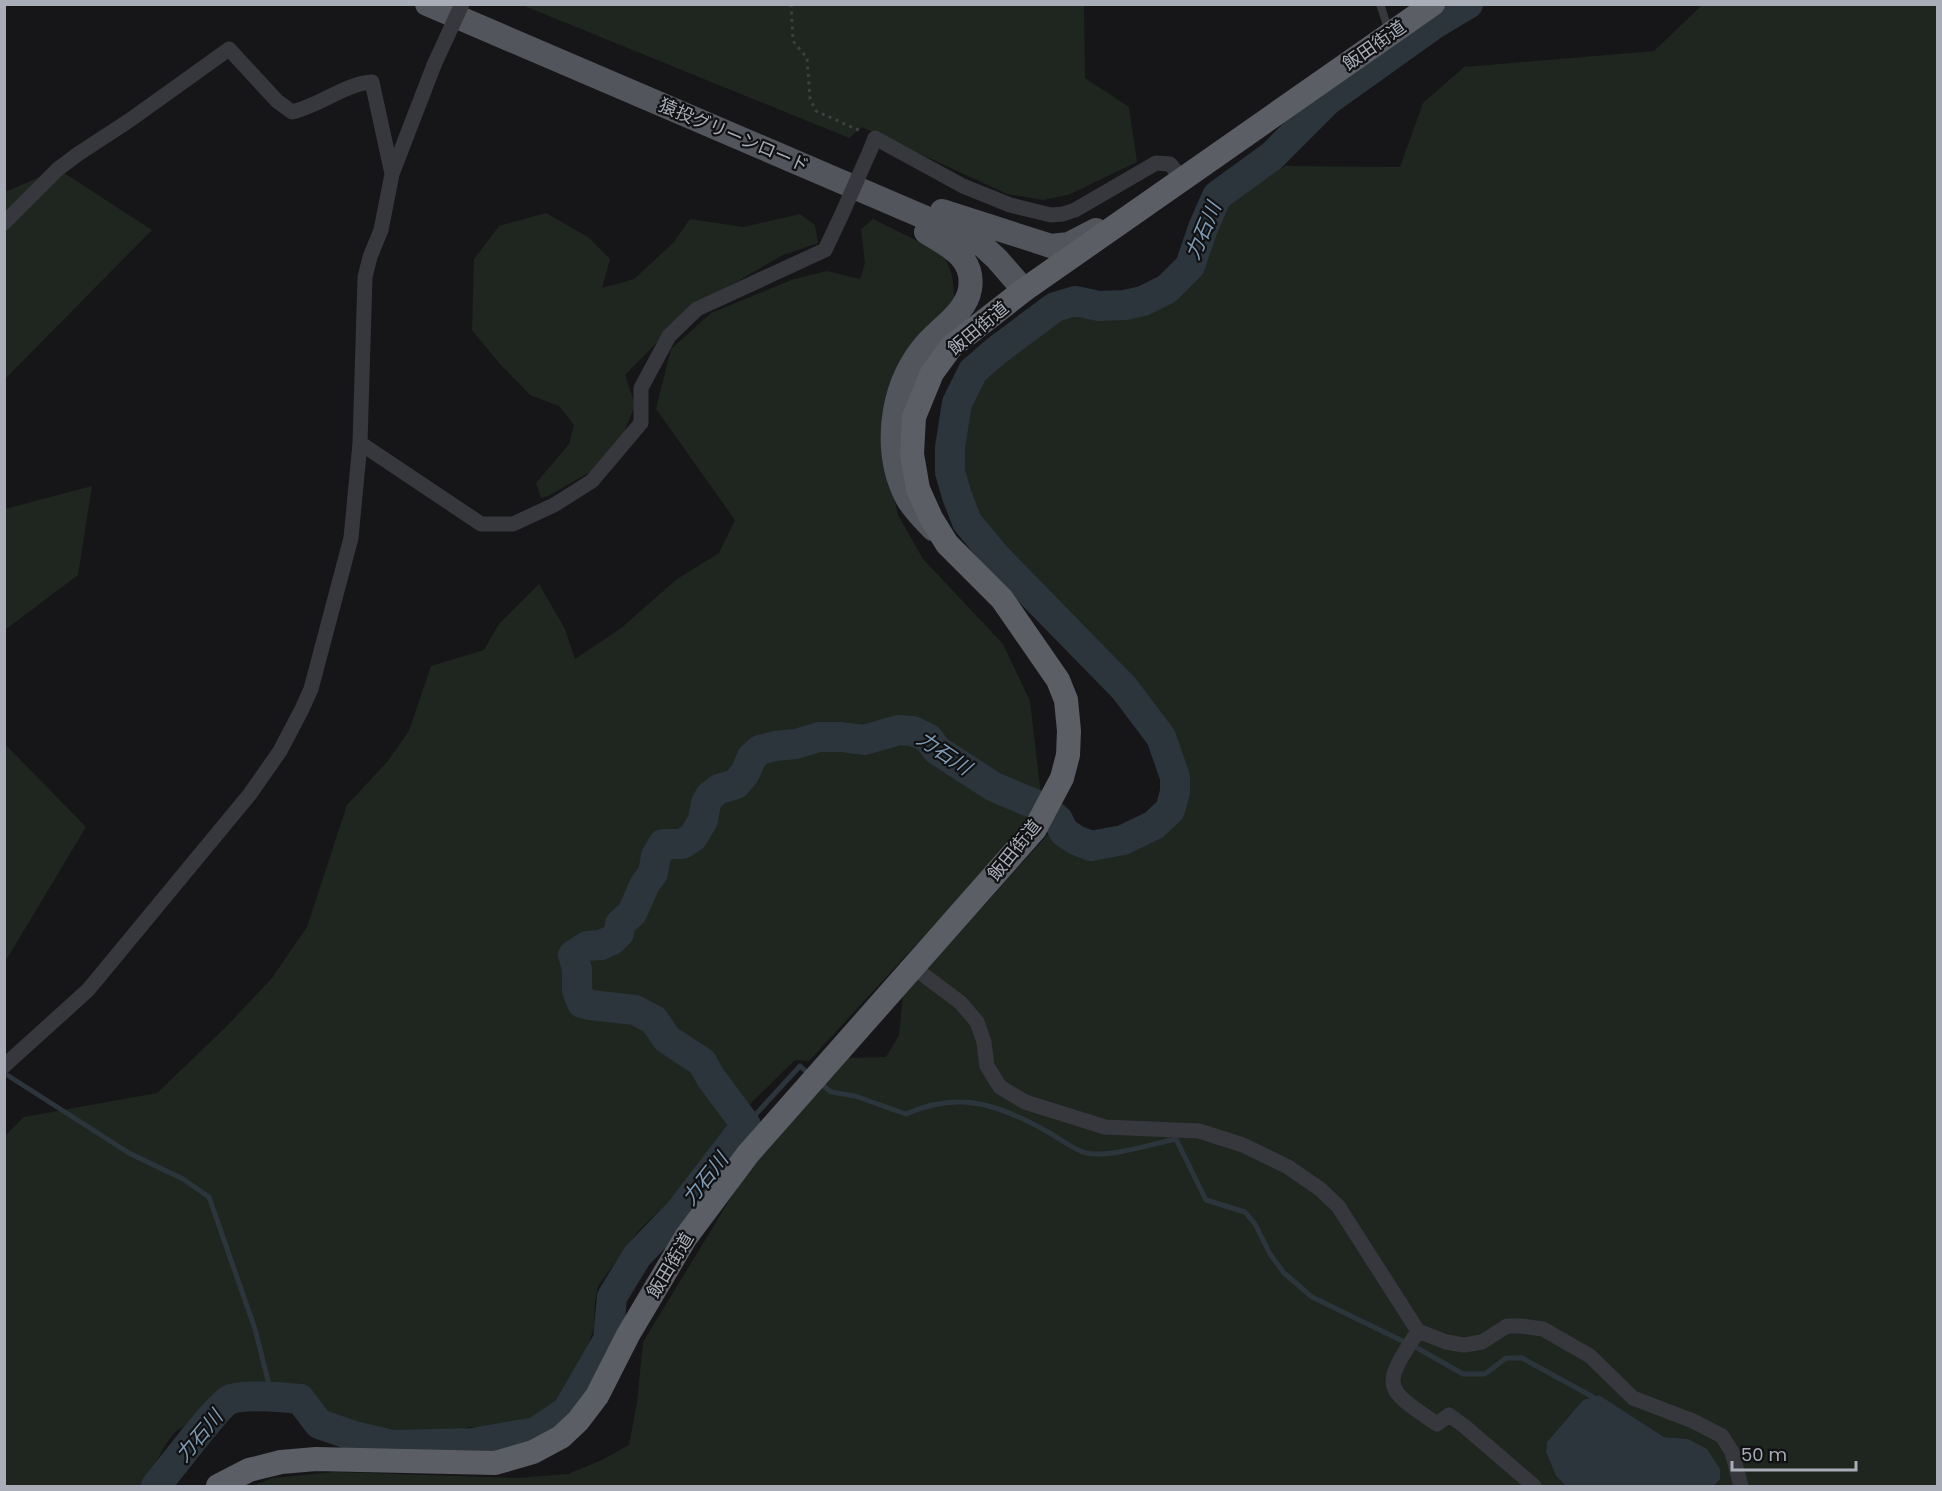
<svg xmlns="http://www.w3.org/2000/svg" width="1942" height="1491" viewBox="0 0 1942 1491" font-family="Poppins,'Noto Sans JP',sans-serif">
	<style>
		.green { fill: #1e261f }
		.water { fill: #2c353c }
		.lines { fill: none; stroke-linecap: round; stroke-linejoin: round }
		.stream { stroke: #2c353c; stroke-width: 5 }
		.river { stroke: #2c353c; stroke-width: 30 }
		.path { stroke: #3d3f44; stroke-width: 3; stroke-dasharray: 3 4.5; stroke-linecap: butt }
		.service { stroke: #37383d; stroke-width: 8 }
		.minor { stroke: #37383d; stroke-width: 15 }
		.primary { stroke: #53555c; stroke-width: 24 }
		.trunk { stroke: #5b5e65; stroke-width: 24 }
		.minor-bridge { stroke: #37383d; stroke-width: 15 }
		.labels { text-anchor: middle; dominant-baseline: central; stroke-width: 4.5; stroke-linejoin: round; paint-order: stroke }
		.street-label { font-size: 18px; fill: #a8adb8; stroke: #111113 }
		.water-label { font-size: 20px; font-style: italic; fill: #7f9bb3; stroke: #111113 }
	</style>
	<rect width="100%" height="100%" fill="#161618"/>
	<!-- green -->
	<path class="green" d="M 522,5 L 1084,5 L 1085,78 L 1129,107 L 1137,162 L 1068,195 L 1043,200 L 1007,194 L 862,127 L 849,138 Z
		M 1702,5 L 1937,5 L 1937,1486 L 1713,1486 L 1720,1480 L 1688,1439 L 1664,1437 L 1599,1395 L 1583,1400 L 1547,1442 L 1546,1452 L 1556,1476 L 1566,1486 L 252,1486 L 272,1478 L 335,1472 L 517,1478 L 568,1474 L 602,1460 L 629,1445 L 637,1402 L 643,1342 L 735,1191 L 773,1140 L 847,1058 L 886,1057 L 899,1035 L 903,996 L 1050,832 L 1086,848 L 1102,850 L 1160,832 L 1177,808 L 1178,795 L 1181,778 L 1173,741 L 1132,687 L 1014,562 L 990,542 L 964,504 L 957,477 L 957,446 L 969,398 L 978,376 L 997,354 L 1032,327 L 1066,312 L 1136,314 L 1183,288 L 1204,253 L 1221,207 L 1285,166 L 1400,167 L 1423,103 L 1464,67 L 1654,51 Z
		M 58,169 L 152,230 L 5,379 L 5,192 Z
		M 546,213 L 588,237 L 610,259 L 602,288 L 634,279 L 673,243 L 690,219 L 743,227 L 800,214 L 815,225 L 818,243 L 783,255 L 691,308 L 625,375 L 635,405 L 624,433 L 590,472 L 550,495 L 541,498 L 536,483 L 569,444 L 574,425 L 559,406 L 530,395 L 499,363 L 472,330 L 474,259 L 499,226 Z
		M 873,219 L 944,254 L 952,275 L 955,300 L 887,465 L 898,515 L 923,559 L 1003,644 L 1030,701 L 1041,795 L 1025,826 L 809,1061 L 795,1060 L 746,1108 L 733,1108 L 728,1117 L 723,1142 L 691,1176 L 680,1191 L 640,1229 L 598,1286 L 595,1302 L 594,1328 L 587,1348 L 566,1395 L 553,1412 L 532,1423 L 505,1430 L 470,1427 L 448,1433 L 421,1433 L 397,1439 L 326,1422 L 318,1415 L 311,1396 L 303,1392 L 237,1391 L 215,1399 L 206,1414 L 176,1431 L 165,1445 L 144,1486 L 5,1486 L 4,1137 L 24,1117 L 157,1093 L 226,1027 L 272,978 L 307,927 L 347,805 L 387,762 L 409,731 L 431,666 L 484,650 L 499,624 L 539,584 L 565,629 L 575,659 L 620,629 L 677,579 L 719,553 L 735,520 L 656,409 L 671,349 L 711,313 L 794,279 L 827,271 L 860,279 L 865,263 L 861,229 Z
		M 92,486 L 78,575 L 5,630 L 5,509 Z
		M 5,744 L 86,827 L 5,962 Z"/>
	<!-- water -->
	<path class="water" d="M 1599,1395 L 1664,1437 L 1688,1439 L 1707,1449 L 1720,1469 L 1720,1480 L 1713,1486 L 1566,1486 L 1556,1476 L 1546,1452 L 1547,1442 L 1583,1400 Z"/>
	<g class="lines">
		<!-- stream -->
		<path class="stream" d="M 4,1073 L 129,1153 L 183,1179 L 209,1197 L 255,1329 L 272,1396
			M 820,1083 L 831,1092 L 855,1096 L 906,1114 C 961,1090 1000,1105 1050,1133 C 1060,1139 1074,1150 1086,1153 C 1109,1158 1152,1144 1176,1139 L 1206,1200 L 1245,1212 L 1255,1224 L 1270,1254 L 1284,1273 L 1312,1297 L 1419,1349 L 1463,1374 L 1485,1374 L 1506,1358 L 1522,1358 L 1593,1397 L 1596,1402
			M 746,1125 L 800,1066 L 810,1075"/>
		<!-- river -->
		<path class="river" d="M 156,1486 C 168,1472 219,1403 231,1399 C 250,1394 281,1397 300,1399 L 319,1424 L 354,1436 L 393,1445 L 472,1443 L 536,1432 L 567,1411 L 608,1340 L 612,1297 L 637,1256 L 681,1210 L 746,1125 L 711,1078 L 702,1062 L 667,1039 L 654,1020 L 635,1010 L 590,1005 L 582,1003 L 577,990 L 577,969 L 573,955 L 587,946 L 601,945 L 612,940 L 619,933 L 620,924 L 632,913 L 645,884 L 653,873 L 656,856 L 663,844 L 682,844 L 693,837 L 703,820 L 706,803 L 710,796 L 719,789 L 736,784 L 745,773 L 752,757 L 760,750 L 775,746 L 796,744 L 819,737 L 841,737 L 864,740 L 899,730 L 913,731 L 928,738 L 937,750 L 994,787 L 1042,807 L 1058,820 L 1064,832 L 1076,840 L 1091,846 L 1123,840 L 1154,825 L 1170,810 L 1175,792 L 1175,777 L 1161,737 L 1124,688 L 997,558 L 967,522 L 957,496 L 950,472 L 950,447 L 957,403 L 973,371 L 996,351 L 1055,307 L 1075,301 L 1099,306 L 1125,305 L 1143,301 L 1167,289 L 1190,266 L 1203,228 L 1217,196 L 1272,156 L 1328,100 L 1433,25 L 1468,4"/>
		<!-- path -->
		<path class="path" d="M 791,4 L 793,41 L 807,58 L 810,99 L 816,111 L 863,132"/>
		<!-- service -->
		<path class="service" d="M 1380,4 L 1389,31"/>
		<!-- minor -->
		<path class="minor" d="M 872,146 L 875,138 L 963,186 L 1010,205 L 1051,215 L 1063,214 L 1075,210 L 1156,163 L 1170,164 L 1182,179
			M 4,223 L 58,169 L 78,154 L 130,120 L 229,49 L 277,101 L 292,112 C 319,106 347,83 372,82 L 392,174
			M 360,443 L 481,524 L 513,524 L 554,505 L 592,481 L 641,423 L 641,388 L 669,336 L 697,309 L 825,250 L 842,214
			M 913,967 L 961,1003 L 977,1022 L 984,1042 L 987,1066 L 1000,1087 L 1025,1102 L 1105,1127 L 1199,1131 L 1243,1145 L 1288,1167 L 1320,1189 L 1338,1206 L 1418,1331 L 1446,1342 L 1464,1345 L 1482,1342 L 1507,1326 L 1521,1326 L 1543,1329 L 1590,1356 L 1633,1398 L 1693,1421 L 1722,1436 L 1732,1452 L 1741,1486
			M 4,1066 L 88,990 L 250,794 L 280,751 L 302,709 L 311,689 L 351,538 L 360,443 L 365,277 L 370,257 L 381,230 L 392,174 L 434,65
			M 1418,1331 C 1382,1387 1382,1387 1437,1424 L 1449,1415 L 1463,1425 L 1534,1486"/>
		<!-- primary -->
		<path class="primary" d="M 427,4 L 947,227 L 983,246 L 997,259 L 1024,290
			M 942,211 L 1051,246 L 1069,244 L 1096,230
			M 926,232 C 949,246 975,258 970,289 C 966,314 936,330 922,349 C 890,390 883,452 907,498 C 913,509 924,520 933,529"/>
		<!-- trunk -->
		<path class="trunk" d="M 218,1486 L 249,1470 L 281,1462 L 316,1459 L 495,1463 L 533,1452 L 561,1437 L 578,1421 L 597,1396 L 628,1335 L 686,1237 L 748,1154 L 1035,829 L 1062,778 L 1068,755 L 1069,731 L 1066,700 L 1058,680 L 1002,599 L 947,544 L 931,518 L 918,489 L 912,454 L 914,417 L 932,373 L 951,347 L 1024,290 L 1433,4"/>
		<!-- minor-bridge -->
		<path class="minor-bridge" d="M 434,65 L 462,4
			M 842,214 L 872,146"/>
	</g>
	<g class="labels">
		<!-- street labels -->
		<g class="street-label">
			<text transform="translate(1374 45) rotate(-35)">飯田街道</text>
			<text transform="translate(734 135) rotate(23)">猿投グリーンロード</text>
			<text transform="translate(978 328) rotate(-40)">飯田街道</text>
			<text transform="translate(1014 850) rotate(-51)">飯田街道</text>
			<text transform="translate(670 1265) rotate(-59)">飯田街道</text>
		</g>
		<!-- water labels -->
		<g class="water-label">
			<text transform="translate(1203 231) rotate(-67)">力石川</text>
			<text transform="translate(944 753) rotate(34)">力石川</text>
			<text transform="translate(705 1179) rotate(-52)">力石川</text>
			<text transform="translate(199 1436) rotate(-50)">力石川</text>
		</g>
	</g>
	<!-- border -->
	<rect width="1942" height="1491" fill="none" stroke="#a8adb8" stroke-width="12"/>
	<!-- scale -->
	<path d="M1732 1461v9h124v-9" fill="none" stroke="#a8adb8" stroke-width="3"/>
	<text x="1741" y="1461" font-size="18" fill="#a8adb8" stroke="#111113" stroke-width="4.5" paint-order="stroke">50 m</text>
</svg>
